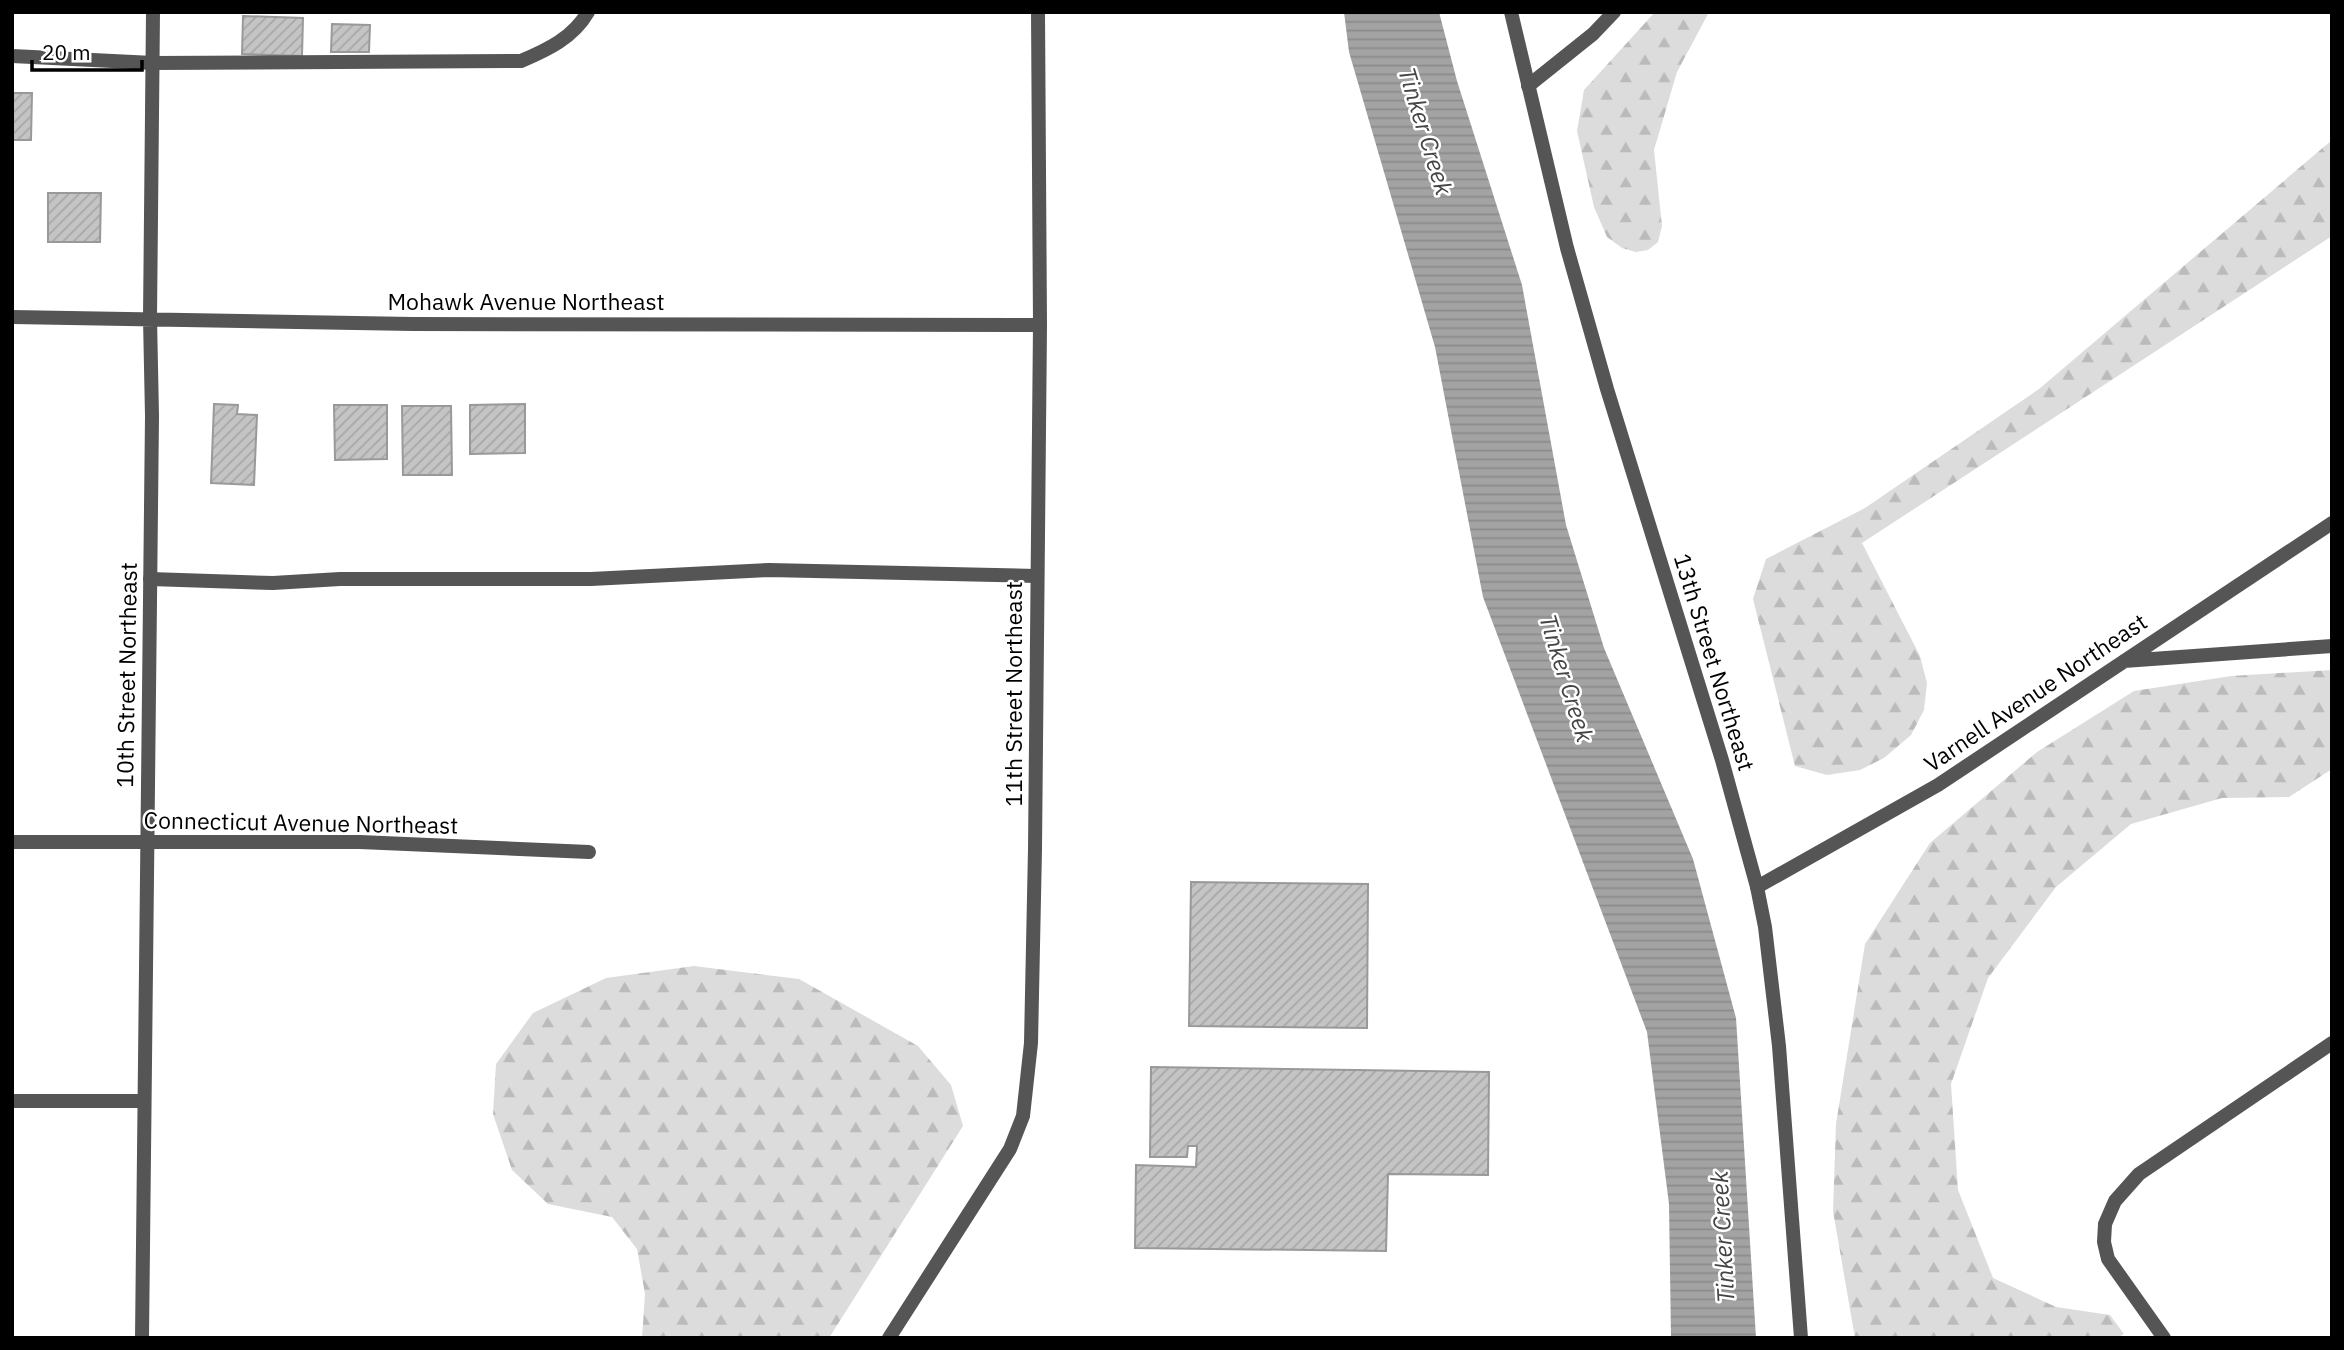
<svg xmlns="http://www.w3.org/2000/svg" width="2344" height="1350" viewBox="0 0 2344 1350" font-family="'IBM Plex Sans',sans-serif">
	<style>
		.forest { fill: url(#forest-firs) }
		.water { fill: url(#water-rules) }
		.building { fill: url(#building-hatch); stroke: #999; stroke-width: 2 }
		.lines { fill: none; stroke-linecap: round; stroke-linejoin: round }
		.service { stroke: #555; stroke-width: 14 }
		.minor { stroke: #555; stroke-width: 14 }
		.tertiary { stroke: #555; stroke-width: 14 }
		.labels { text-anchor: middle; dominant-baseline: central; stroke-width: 5; stroke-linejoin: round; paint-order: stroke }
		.street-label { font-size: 23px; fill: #000; stroke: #fff }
		.water-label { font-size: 24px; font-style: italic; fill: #444; stroke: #fff }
	</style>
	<defs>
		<pattern id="forest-firs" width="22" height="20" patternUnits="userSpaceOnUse" patternTransform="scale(1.75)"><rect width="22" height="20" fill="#dcdcdc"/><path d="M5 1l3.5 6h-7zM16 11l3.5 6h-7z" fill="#bbb"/></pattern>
		<pattern id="water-rules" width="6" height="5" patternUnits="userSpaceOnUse" patternTransform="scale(1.75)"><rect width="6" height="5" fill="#a3a3a3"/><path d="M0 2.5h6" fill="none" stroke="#8b8b8b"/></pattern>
		<pattern id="building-hatch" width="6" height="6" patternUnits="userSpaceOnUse" patternTransform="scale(1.75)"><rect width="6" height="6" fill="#c4c4c4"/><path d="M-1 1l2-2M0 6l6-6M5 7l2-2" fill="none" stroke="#a7a7a7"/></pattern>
	</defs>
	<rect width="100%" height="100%" fill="#fff"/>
	<!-- forest -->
	<path class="forest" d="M 1655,12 L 1709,12 L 1677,72 L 1654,150 L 1662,226 L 1658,242 L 1648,250 L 1636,252 L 1622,248 L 1607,237 L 1594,207 L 1577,131 L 1584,90 Z
		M 2332,140 L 2332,236 L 1862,543 L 1920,656 L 1927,683 L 1924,710 L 1911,735 L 1884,758 L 1860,770 L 1827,775 L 1795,766 L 1753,599 L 1766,559 L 1865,508 L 2039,389 Z
		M 2332,670 L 2332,769 L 2289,797 L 2222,798 L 2131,824 L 2056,887 L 1988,978 L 1951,1084 L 1958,1190 L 1993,1278 L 2056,1307 L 2110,1315 L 2124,1334 L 2117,1338 L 1855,1338 L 1833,1211 L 1836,1124 L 1865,944 L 1930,843 L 2037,752 L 2134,691 L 2231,676 Z
		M 694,966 L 799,979 L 918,1046 L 951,1085 L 963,1126 L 829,1338 L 642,1338 L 645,1294 L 637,1249 L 612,1217 L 548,1204 L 512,1170 L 493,1114 L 496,1064 L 533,1013 L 606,978 Z"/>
	<!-- water -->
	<path class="water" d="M 1344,12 L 1439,12 L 1457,81 L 1522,285 L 1566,525 L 1604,648 L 1693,859 L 1736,1018 L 1756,1338 L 1671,1338 L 1669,1204 L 1647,1032 L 1483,597 L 1435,347 L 1349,52 Z"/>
	<!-- building -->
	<path class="building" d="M 243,16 L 303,18 L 302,56 L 242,54 Z
		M 332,24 L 370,25 L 369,52 L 331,52 Z
		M 12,93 L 32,93 L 31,140 L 12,140 Z
		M 48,193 L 101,193 L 100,242 L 48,242 Z
		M 214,404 L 238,405 L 237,414 L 257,415 L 254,485 L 211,483 Z
		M 525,404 L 525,453 L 470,454 L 470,405 Z
		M 334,405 L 387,405 L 387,459 L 335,460 Z
		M 402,406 L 451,406 L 452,475 L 403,475 Z
		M 1191,882 L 1368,884 L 1367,1028 L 1189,1026 Z
		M 1151,1067 L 1489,1072 L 1488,1175 L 1388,1174 L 1386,1251 L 1135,1248 L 1136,1165 L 1196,1167 L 1197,1146 L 1188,1146 L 1187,1157 L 1150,1157 Z"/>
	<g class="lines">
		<!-- service -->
		<path class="service" d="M 12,56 L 153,63 L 521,61 C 547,50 573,38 588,12
			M 150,579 L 273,583 L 340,579 L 591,579 L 769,570 L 1036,576
			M 12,1101 L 144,1101"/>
		<!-- minor -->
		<path class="minor" d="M 1528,86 L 1593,34 L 1614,12
			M 12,317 L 413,324 L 1040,325
			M 2124,661 L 2332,646
			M 12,842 L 360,842 L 589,852
			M 1757,887 L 1938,785 L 2332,523
			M 142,1338 L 152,416 L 150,318 L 153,12
			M 889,1338 L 1010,1149 L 1023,1116 L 1031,1043 L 1035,849 L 1040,325 L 1038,12
			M 2164,1338 L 2108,1259 L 2104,1242 L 2105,1224 L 2115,1201 L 2139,1174 L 2332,1043"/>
		<!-- tertiary -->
		<path class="tertiary" d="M 1511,12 L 1567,248 L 1607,389 L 1722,760 L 1757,887 L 1765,927 L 1779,1046 L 1801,1338"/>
	</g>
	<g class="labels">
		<!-- street labels -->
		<g class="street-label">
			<text x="526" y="301">Mohawk Avenue Northeast</text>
			<text transform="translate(1715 662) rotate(73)">13th Street Northeast</text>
			<text transform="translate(126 675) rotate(-89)">10th Street Northeast</text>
			<text transform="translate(2035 692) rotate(-34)">Varnell Avenue Northeast</text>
			<text transform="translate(1013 694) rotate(-90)">11th Street Northeast</text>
			<text transform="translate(301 822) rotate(1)">Connecticut Avenue Northeast</text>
		</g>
		<!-- water labels -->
		<g class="water-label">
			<text transform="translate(1426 131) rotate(73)">Tinker Creek</text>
			<text transform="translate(1567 678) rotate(73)">Tinker Creek</text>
			<text transform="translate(1722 1237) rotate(-93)">Tinker Creek</text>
		</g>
	</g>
	<!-- border -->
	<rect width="2344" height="1350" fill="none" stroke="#000000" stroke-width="28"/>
	<!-- scale -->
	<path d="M32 60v10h110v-10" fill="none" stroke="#000000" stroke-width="3.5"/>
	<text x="42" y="60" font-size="21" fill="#000000" stroke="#ffffff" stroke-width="5" paint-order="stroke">20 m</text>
</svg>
